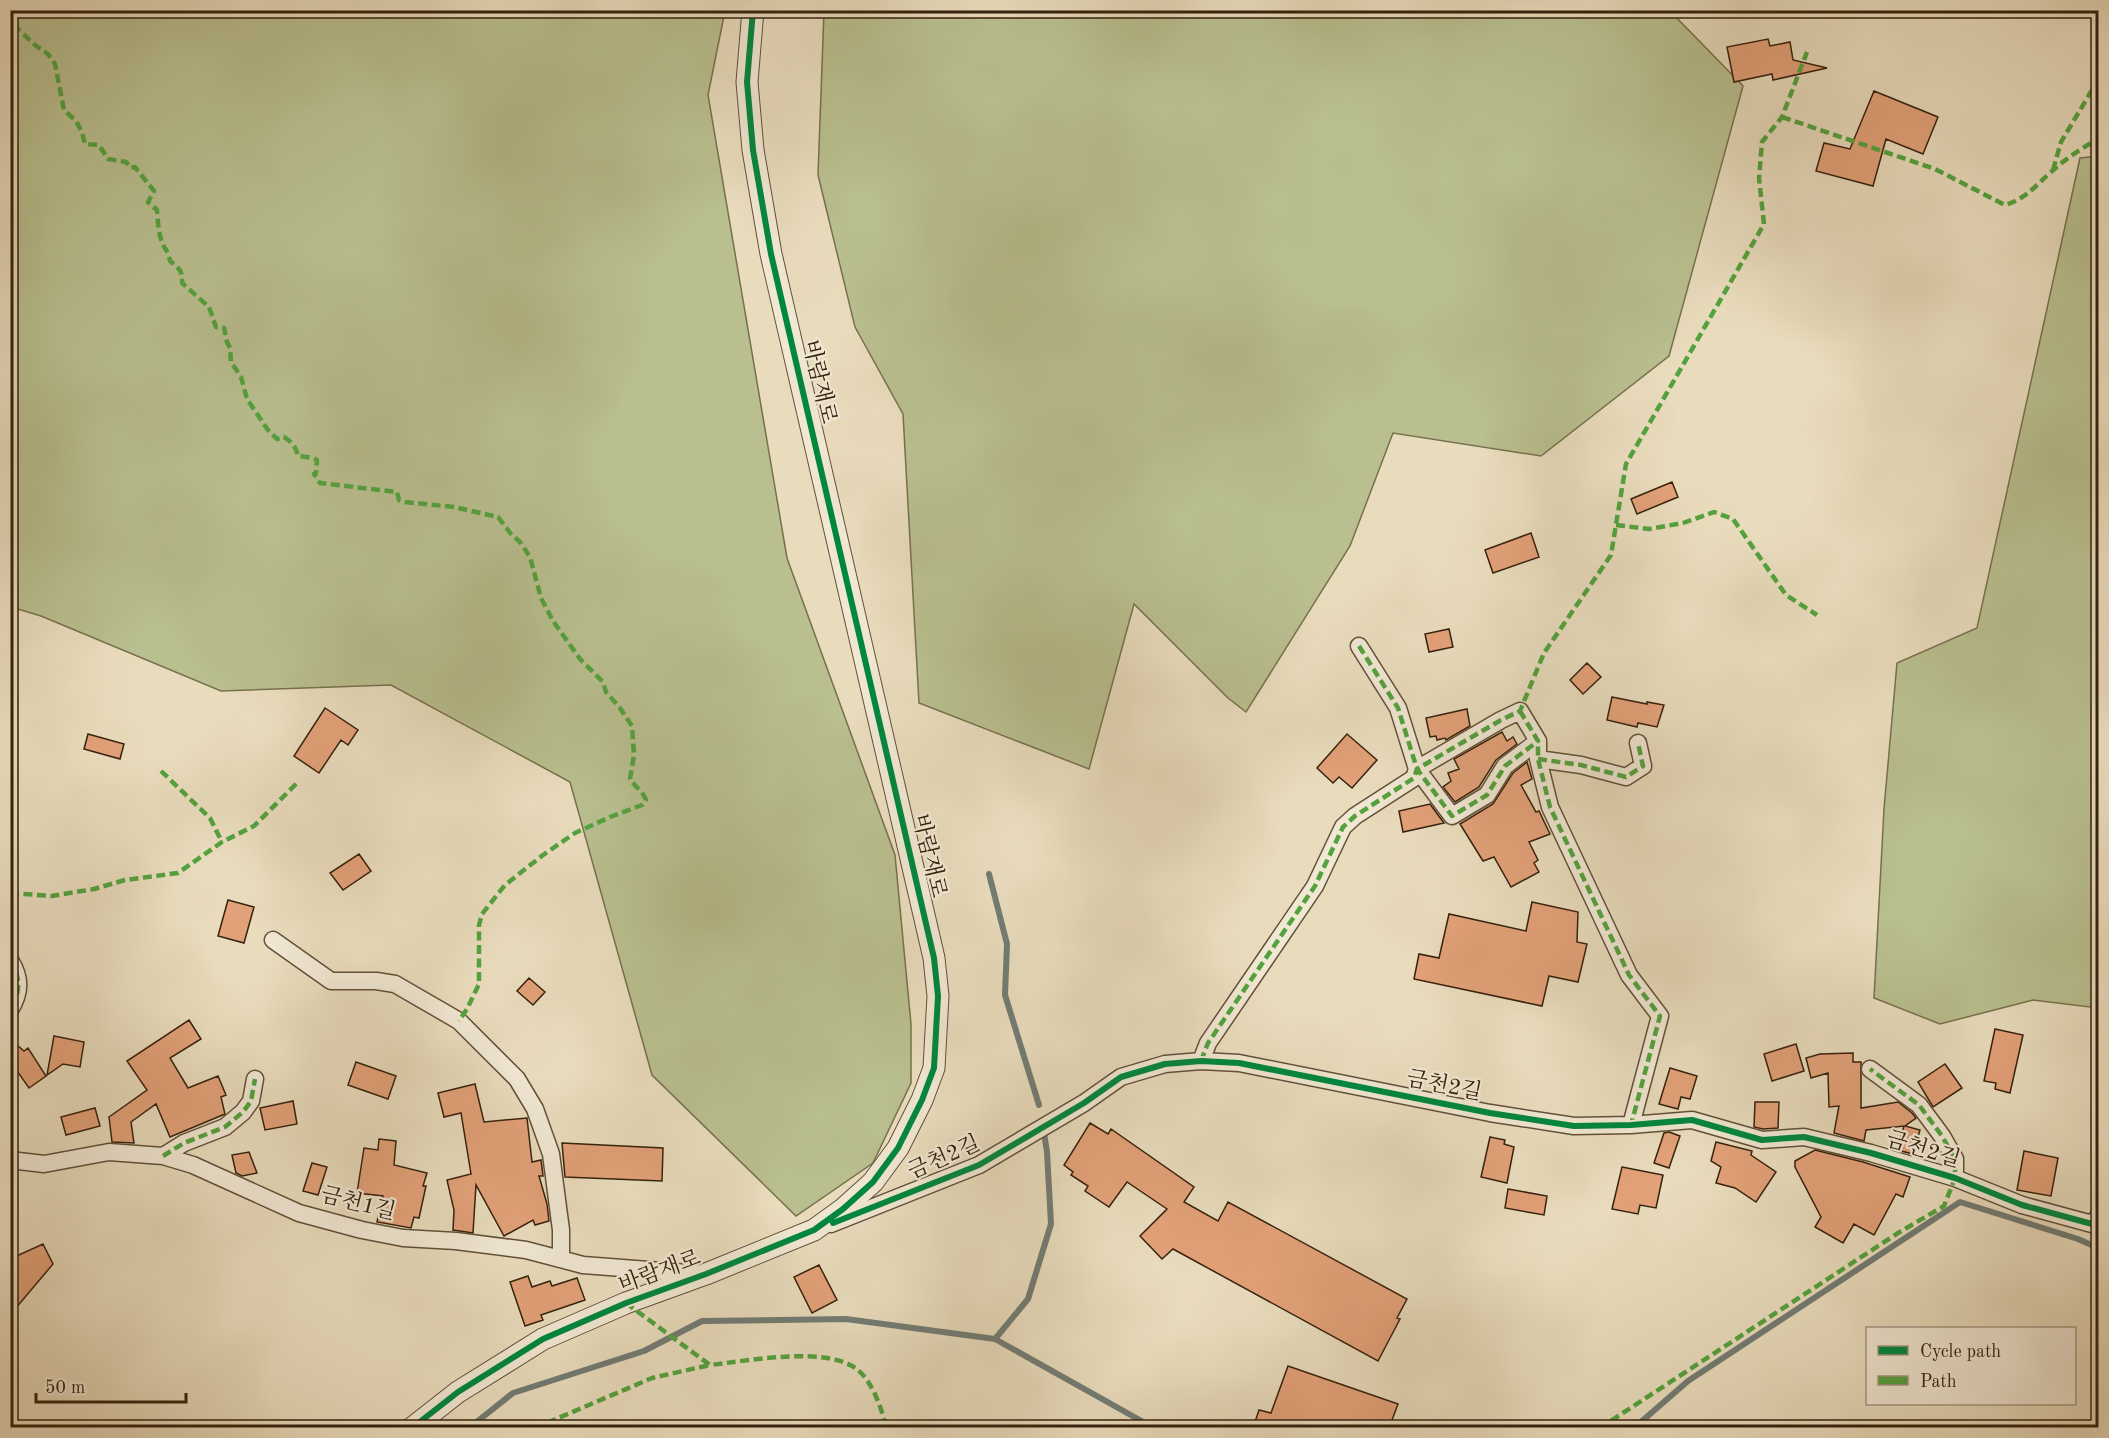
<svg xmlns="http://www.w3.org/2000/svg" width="2109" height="1438" viewBox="0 0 2109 1438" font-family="'Old Standard TT','Noto Serif KR',serif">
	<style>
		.green { fill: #b9bf8f; stroke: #77704e; stroke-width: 1.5 }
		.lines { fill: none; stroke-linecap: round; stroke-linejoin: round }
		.stream { stroke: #727c74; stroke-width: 6 }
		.building { fill: #e3a179; stroke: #35210c; stroke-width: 1.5 }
		.minor-casing { stroke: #625038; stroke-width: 19 }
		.tertiary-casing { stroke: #625038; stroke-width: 23 }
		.minor { stroke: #f1e8d4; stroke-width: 16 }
		.tertiary { stroke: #f1e8d4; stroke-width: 21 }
		.quiet { stroke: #53a23e; stroke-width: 4.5; stroke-dasharray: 9 4.5; stroke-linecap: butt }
		.cycleway-casing { stroke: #f1e8d4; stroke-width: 10 }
		.cycleway { stroke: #00873e; stroke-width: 6 }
		.labels { text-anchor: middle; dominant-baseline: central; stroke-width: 4.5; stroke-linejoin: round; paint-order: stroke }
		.street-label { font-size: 22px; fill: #35210c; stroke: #f1e8d4 }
	</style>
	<rect width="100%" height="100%" fill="#e9dcbd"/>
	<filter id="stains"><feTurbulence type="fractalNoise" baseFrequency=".00333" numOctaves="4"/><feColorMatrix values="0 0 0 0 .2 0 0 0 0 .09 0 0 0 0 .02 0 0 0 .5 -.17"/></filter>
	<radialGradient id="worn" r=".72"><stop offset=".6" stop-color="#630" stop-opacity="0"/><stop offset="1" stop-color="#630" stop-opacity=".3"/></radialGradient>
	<!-- green -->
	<path class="green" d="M 10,11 L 725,11 L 708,95 L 787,558 L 895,855 L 911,1024 L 911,1083 L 873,1163 L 796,1216 L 652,1075 L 570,782 L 391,685 L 221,691 L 41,616 L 11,607 Z
		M 824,11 L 1670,11 L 1743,86 L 1669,356 L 1541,456 L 1393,433 L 1350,546 L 1246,712 L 1228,698 L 1134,604 L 1089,769 L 919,703 L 903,414 L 855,327 L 818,175 Z
		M 2098,156 L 2098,1008 L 2033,1000 L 1940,1024 L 1874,998 L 1884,809 L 1897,663 L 1977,628 L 2080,158 Z"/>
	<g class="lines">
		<!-- stream -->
		<path class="stream" d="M 989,874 L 1007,944 L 1005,995 L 1039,1105
			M 995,1339 L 1028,1299 L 1051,1224 L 1047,1152 L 1044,1133
			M 469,1428 L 513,1393 L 644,1351 L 702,1321 L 846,1319 L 995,1339 L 1154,1428
			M 1634,1428 L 1688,1381 L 1960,1202 L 2078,1239 L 2098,1248"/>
	</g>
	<!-- building -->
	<path class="building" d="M 1768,39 L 1770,46 L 1790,42 L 1793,60 L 1827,68 L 1773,80 L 1772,74 L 1734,82 L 1727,47 Z
		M 1874,91 L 1938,117 L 1923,154 L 1886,139 L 1873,186 L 1816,171 L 1824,143 L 1850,149 Z
		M 1672,482 L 1678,497 L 1637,514 L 1631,499 Z
		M 1531,533 L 1539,557 L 1493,573 L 1485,550 Z
		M 1449,629 L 1453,647 L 1429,652 L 1425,634 Z
		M 1587,663 L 1601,677 L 1583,694 L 1570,680 Z
		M 1612,697 L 1647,704 L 1647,702 L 1664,705 L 1657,727 L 1638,723 L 1637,727 L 1607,720 Z
		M 325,708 L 358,730 L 348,745 L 341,740 L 319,773 L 294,756 Z
		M 1467,709 L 1470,726 L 1446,740 L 1445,738 L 1437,740 L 1436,736 L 1430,737 L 1426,718 Z
		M 1502,732 L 1507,741 L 1513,737 L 1517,744 L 1496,760 L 1479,787 L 1455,802 L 1443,787 L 1451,781 L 1448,773 L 1459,769 L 1454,759 Z
		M 88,734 L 124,744 L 120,759 L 84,749 Z
		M 1347,734 L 1377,760 L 1352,788 L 1339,777 L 1333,783 L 1317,768 Z
		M 1527,762 L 1532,779 L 1521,785 L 1536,812 L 1539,811 L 1550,834 L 1529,842 L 1538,860 L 1534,863 L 1539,872 L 1511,887 L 1494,857 L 1483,861 L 1460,824 L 1493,804 L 1513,773 Z
		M 1430,804 L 1444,823 L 1403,832 L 1399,811 Z
		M 359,854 L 371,871 L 343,890 L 330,873 Z
		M 228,900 L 254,907 L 244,943 L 218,936 Z
		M 1532,902 L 1578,912 L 1577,942 L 1587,944 L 1578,982 L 1549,976 L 1542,1006 L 1414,979 L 1419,954 L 1439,958 L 1449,914 L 1526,931 Z
		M 529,978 L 545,992 L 533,1005 L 517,991 Z
		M 189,1020 L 201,1039 L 170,1058 L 188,1088 L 218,1076 L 226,1095 L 221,1097 L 225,1114 L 170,1137 L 156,1104 L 131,1122 L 134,1143 L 112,1142 L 109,1117 L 147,1090 L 127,1061 Z
		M 1995,1029 L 2023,1035 L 2010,1093 L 1995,1089 L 1996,1083 L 1984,1081 Z
		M 54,1036 L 84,1042 L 80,1067 L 63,1064 L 47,1075 Z
		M 10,1039 L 24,1051 L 28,1048 L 46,1076 L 29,1088 L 10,1061 Z
		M 1796,1044 L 1804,1071 L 1772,1081 L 1764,1054 Z
		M 1853,1053 L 1853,1062 L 1861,1062 L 1861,1108 L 1898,1102 L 1912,1113 L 1916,1118 L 1905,1126 L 1920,1130 L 1913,1154 L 1897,1150 L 1904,1126 L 1866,1130 L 1864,1141 L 1834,1133 L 1839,1106 L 1829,1107 L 1828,1073 L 1811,1078 L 1806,1058 L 1820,1054 Z
		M 356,1062 L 396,1076 L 388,1099 L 348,1085 Z
		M 1945,1064 L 1962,1088 L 1933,1107 L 1918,1082 Z
		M 1670,1068 L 1697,1076 L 1690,1099 L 1681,1097 L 1678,1109 L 1659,1104 Z
		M 475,1084 L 484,1122 L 527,1118 L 532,1162 L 541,1160 L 543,1176 L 539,1176 L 547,1204 L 549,1221 L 535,1225 L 533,1220 L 504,1236 L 476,1185 L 473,1233 L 453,1230 L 454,1210 L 447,1180 L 471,1174 L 461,1113 L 444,1117 L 438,1093 Z
		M 293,1101 L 297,1124 L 265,1130 L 260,1108 Z
		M 1755,1102 L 1779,1102 L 1778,1128 L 1763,1129 L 1754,1127 Z
		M 95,1108 L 100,1126 L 66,1135 L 61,1117 Z
		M 1090,1123 L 1108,1134 L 1111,1129 L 1194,1187 L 1184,1202 L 1218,1221 L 1228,1202 L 1407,1299 L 1397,1318 L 1400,1319 L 1378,1361 L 1173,1249 L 1162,1259 L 1140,1236 L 1167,1209 L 1127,1182 L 1109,1207 L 1085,1191 L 1088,1186 L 1071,1175 L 1073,1172 L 1064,1165 Z
		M 1669,1132 L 1680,1136 L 1669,1168 L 1654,1163 L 1664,1133 Z
		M 1490,1137 L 1505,1140 L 1504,1144 L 1514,1147 L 1507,1183 L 1481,1177 Z
		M 379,1139 L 396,1141 L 394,1165 L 427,1173 L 423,1186 L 426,1186 L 419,1218 L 414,1217 L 411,1228 L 377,1222 L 383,1196 L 357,1193 L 364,1148 L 378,1150 Z
		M 1716,1142 L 1752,1151 L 1751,1155 L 1776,1172 L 1756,1202 L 1735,1188 L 1716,1183 L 1721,1167 L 1711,1161 Z
		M 562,1143 L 663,1148 L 662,1181 L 565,1177 Z
		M 1815,1150 L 1863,1162 L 1910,1177 L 1903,1197 L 1896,1194 L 1874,1235 L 1854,1224 L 1843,1243 L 1815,1227 L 1821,1217 L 1795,1167 L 1795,1161 Z
		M 2024,1151 L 2058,1158 L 2051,1196 L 2017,1190 Z
		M 249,1152 L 257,1173 L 242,1176 L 236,1173 L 232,1155 Z
		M 312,1163 L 327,1167 L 318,1195 L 303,1191 Z
		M 1622,1167 L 1663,1175 L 1656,1208 L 1640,1205 L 1638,1214 L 1612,1209 Z
		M 1508,1189 L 1547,1196 L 1544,1215 L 1505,1208 Z
		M 43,1244 L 53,1264 L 10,1315 L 10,1259 Z
		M 819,1265 L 837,1300 L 812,1313 L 794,1277 Z
		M 528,1276 L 532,1287 L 550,1281 L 552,1286 L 577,1278 L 585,1300 L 541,1315 L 543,1320 L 525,1326 L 510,1282 Z
		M 1288,1366 L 1398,1404 L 1389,1428 L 1253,1428 L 1259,1410 L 1271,1413 Z"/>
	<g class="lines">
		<defs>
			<path id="minor" d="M 1359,646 L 1398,708 L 1417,769 L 1452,816 L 1487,795 L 1505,766 L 1538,741
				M 1538,759 L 1581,765 L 1626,777 L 1643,766 L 1638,743
				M 273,940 L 331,981 L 376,981 L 395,984 L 459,1021 L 517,1079 L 535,1109 L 551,1154 L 561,1230 L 561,1259
				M 10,960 C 21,978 21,992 10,1010
				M 1201,1061 L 1208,1043 L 1315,886 L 1343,827 L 1355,816 L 1414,778 L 1417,769 L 1501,720 L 1520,711 L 1538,741 L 1538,759 L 1550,807 L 1629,975 L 1660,1016 L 1631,1125
				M 1870,1069 L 1919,1105 L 1942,1136 L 1955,1159 L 1955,1178
				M 163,1156 L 184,1143 L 225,1127 L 243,1112 L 251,1101 L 255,1079
				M 10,1160 L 44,1164 L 109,1152 L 163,1156 L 193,1165 L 299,1213 L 362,1230 L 403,1238 L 456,1241 L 526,1250 L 583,1265 L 701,1274
				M 831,1224 L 979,1165 L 1084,1103 L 1121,1077 L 1165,1064 L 1201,1061 L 1239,1063 L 1490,1113 L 1574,1126 L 1631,1125 L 1692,1120 L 1762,1140 L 1804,1137 L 1871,1153 L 1955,1178 L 2022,1205 L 2092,1224 L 2098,1217"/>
			<path id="tertiary" d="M 412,1428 L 458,1392 L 543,1339 L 626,1303 L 706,1274 L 814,1230 L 843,1209 L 873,1182 L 898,1148 L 922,1100 L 934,1068 L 938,996 L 934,958 L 771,254 L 753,150 L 747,82 L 753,10"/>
		</defs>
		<!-- minor casing -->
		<use href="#minor" class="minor-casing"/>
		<!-- tertiary casing -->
		<use href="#tertiary" class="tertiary-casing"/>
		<!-- minor -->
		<use href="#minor" class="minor"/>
		<!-- tertiary -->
		<use href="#tertiary" class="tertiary"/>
		<!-- quiet -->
		<path class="quiet" d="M 10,12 L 13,24 L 35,45 L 48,54 L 55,64 L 64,110 L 76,121 L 82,132 L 85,144 L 99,145 L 108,159 L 126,162 L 131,168 L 135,167 L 154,191 L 148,202 L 157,210 C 158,221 158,232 162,242 C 165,251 168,249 170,261 C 179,268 183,271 182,283 L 209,307 L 216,327 L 224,328 L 227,342 L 230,348 L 231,362 L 241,377 L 247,399 L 268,430 L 277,439 L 284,437 C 292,442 296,447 298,456 L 313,458 L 317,460 L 316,473 L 314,474 L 320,483 L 397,492 L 399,500 L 405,502 L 454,507 L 498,517 L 511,534 L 520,542 L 530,557 L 541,598 L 553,621 L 580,659 L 603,682 L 606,692 L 620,708 L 632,726 L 634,755 L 630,779 C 635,787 643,791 646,800 L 642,805 L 610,817 L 575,833 L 543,855 L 505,885 L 482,914 L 479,925 L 479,984 L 467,1009 L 459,1021
			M 1782,117 L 1935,169 L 2005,205 C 2027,198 2034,187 2051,172 C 2065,159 2082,148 2098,139
			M 2053,170 L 2061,142 L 2098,80
			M 1616,525 L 1649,529 L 1683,523 L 1714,512 L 1733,519 L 1786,595 L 1817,615
			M 1359,646 L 1398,708 L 1417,769 L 1452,816 L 1487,795 L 1505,766 L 1538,741
			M 1520,711 L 1538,741 L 1538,759 L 1550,807 L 1629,975 L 1660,1016 L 1631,1125 L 1635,1125
			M 1538,759 L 1581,765 L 1626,777 L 1643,766 L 1638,743
			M 161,771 L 210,818 L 222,842
			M 10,893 L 52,896 L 94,889 L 125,880 L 178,873 L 222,842 L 254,826 L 297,783
			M 10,960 C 21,978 21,992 10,1010
			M 1201,1061 L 1208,1043 L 1315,886 L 1343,827 L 1355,816 L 1414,778 L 1417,769 L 1501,720 L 1520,711 L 1544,653 L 1611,555 L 1626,464 L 1764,224 L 1759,178 L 1762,142 L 1782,117 L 1807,52
			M 163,1156 L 184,1143 L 225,1127 L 243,1112 L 251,1101 L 255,1079
			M 626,1303 L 710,1365 C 747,1361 828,1345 858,1370 C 873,1383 882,1409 886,1428
			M 535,1428 L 652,1378 L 710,1365
			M 1600,1428 L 1898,1233 L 1944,1206 L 1955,1178 L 1955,1159 L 1942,1136 L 1919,1105 L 1870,1069"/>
		<defs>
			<path id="cycleway" d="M 833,1223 L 979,1165 L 1084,1103 L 1121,1077 L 1165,1064 L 1201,1061 L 1239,1063 L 1490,1113 L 1574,1126 L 1631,1125 L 1692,1120 L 1762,1140 L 1804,1137 L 1871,1153 L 1955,1178 L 2022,1205 L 2092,1224 L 2098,1217
				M 412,1428 L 458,1392 L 543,1339 L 626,1303 L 706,1274 L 814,1230 L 843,1209 L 873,1182 L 898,1148 L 922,1100 L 934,1068 L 938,996 L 934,958 L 771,254 L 753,150 L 747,82 L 753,10"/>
		</defs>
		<!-- cycleway casing -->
		<use href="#cycleway" class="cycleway-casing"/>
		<!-- cycleway -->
		<use href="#cycleway" class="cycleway"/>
	</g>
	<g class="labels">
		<!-- street labels -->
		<g class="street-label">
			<text transform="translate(819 382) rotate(77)">바람재로</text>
			<text transform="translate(929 856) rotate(77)">바람재로</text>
			<text transform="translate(1444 1086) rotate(11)">금천2길</text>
			<text transform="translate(1923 1150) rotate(17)">금천2길</text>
			<text transform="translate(944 1158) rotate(-24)">금천2길</text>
			<text transform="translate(358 1204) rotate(14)">금천1길</text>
			<text transform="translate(660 1272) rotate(-20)">바람재로</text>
		</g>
	</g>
	<!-- margin -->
	<rect width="2109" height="1438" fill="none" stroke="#e9dcbd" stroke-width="36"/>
	<rect x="12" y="12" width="2085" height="1414" fill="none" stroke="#35210c" stroke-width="3"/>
	<rect x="18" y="18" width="2073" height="1402" fill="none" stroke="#35210c" stroke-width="1.5"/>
	<!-- legend -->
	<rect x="1866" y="1327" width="210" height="78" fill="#f1e8d4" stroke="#a69884" stroke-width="1.5"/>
	<rect x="1878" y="1346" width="30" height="9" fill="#00873e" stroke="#a69884" stroke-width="1.5"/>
	<text x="1920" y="1357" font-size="18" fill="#35210c">Cycle path</text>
	<rect x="1878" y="1376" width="30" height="9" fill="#53a23e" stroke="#a69884" stroke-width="1.5"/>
	<text x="1920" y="1387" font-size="18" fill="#35210c">Path</text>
	<!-- scale -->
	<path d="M36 1393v9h150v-9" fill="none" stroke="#35210c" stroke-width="3"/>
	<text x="45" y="1393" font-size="18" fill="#35210c" stroke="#f1e8d4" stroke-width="4.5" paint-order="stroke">50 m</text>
	<rect width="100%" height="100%" filter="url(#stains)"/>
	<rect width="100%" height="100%" fill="url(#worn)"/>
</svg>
